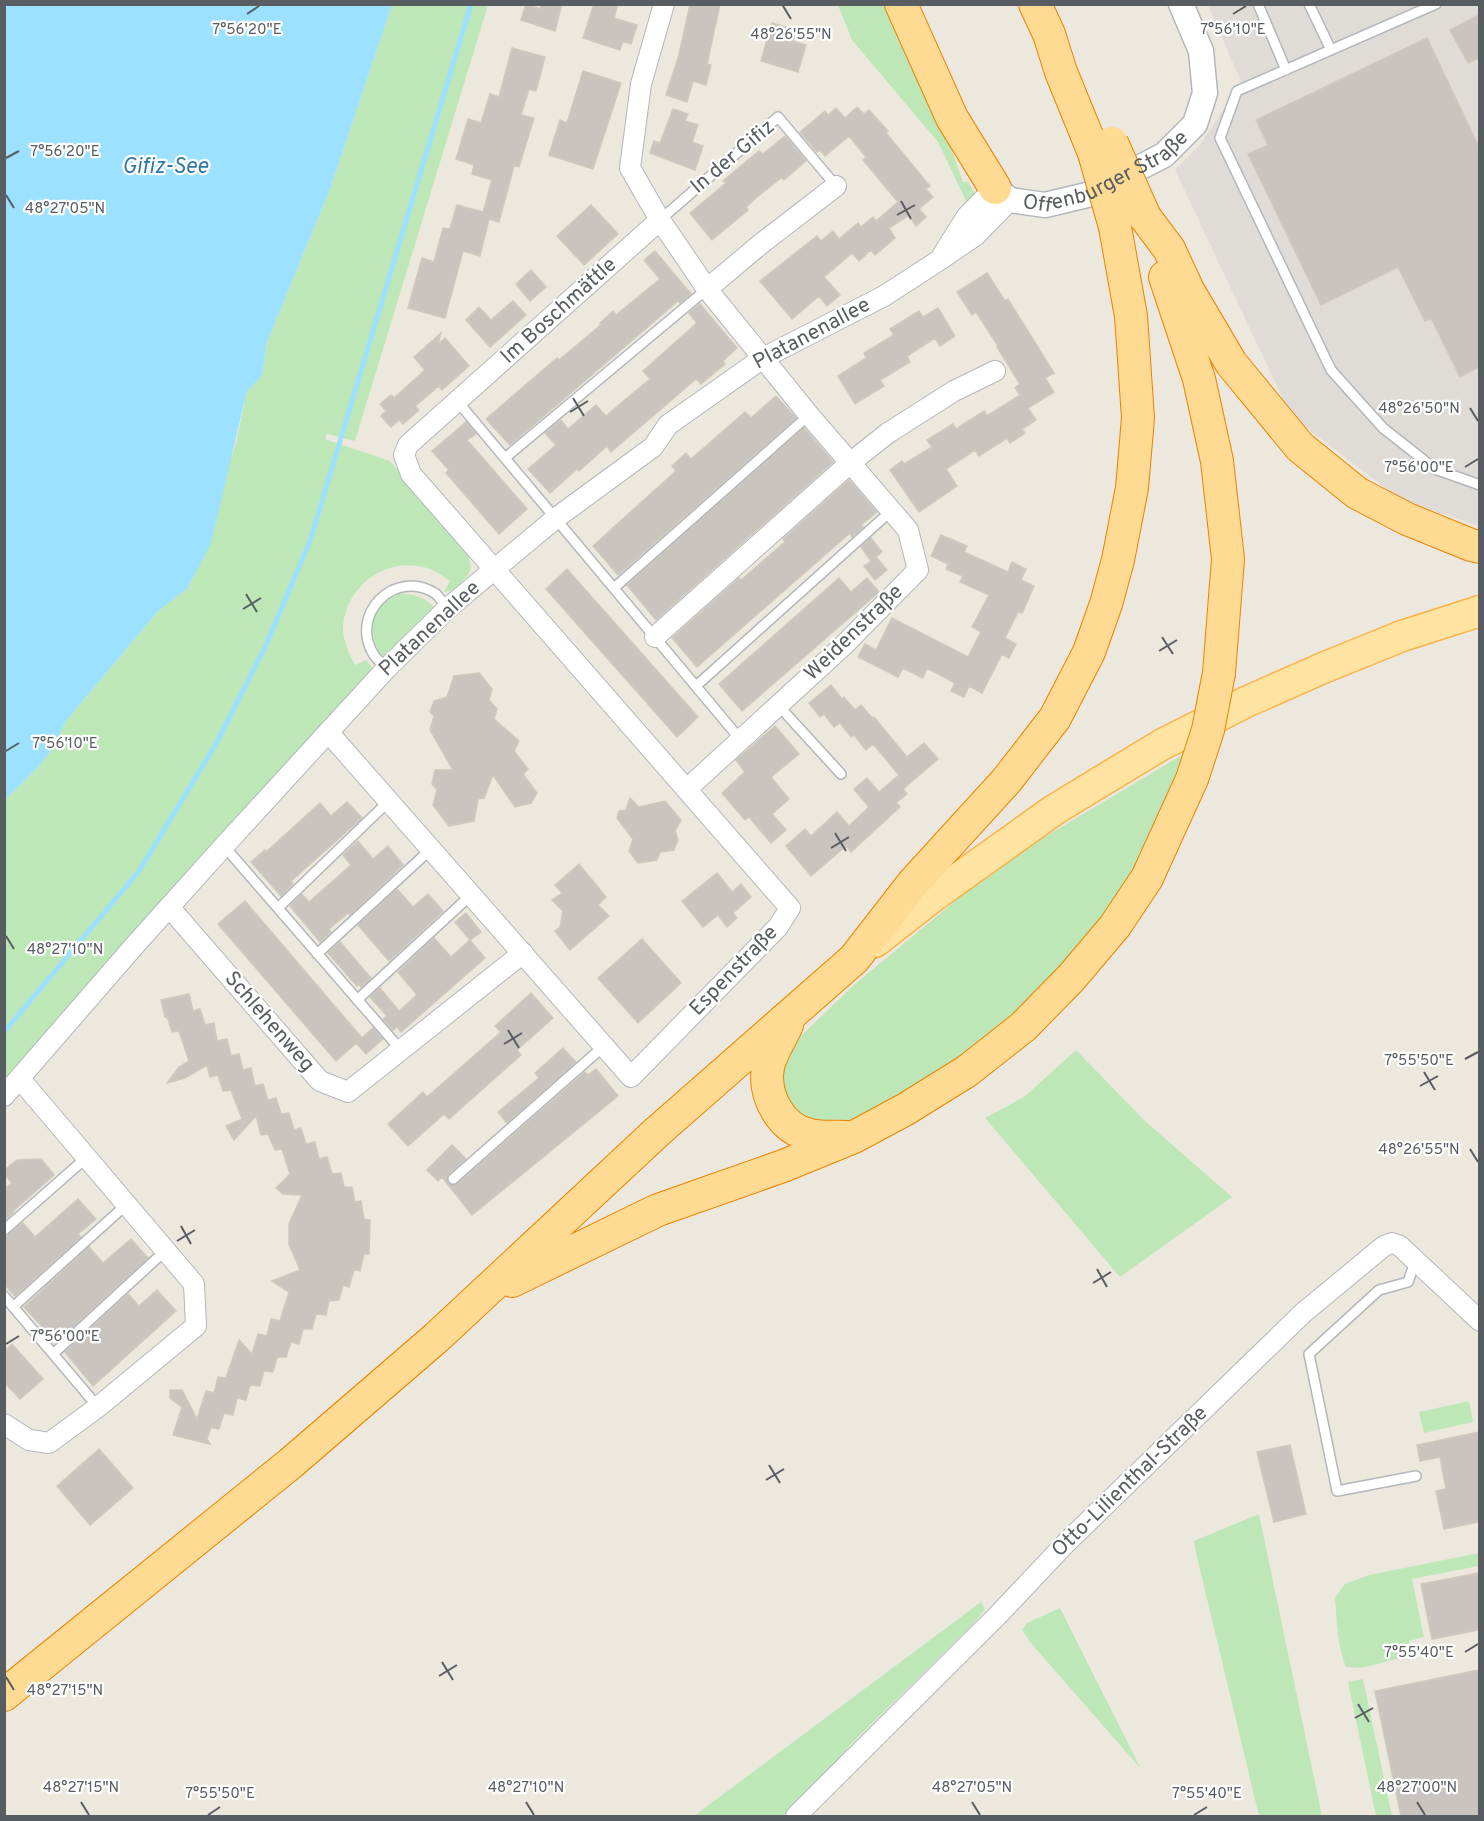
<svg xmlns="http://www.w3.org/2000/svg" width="1484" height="1821" viewBox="0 0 1484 1821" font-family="Overpass,sans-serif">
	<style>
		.industrial { fill: #dfdbd6 }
		.green { fill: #bee7b8 }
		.water { fill: #9ce1ff }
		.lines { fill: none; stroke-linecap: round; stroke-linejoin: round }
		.stream { stroke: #9ce1ff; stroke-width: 5 }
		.building { fill: #c9c5be; stroke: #d1c8bd; stroke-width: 1.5 }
		.service-casing { stroke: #b2b7bb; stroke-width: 12 }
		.minor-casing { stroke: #b2b7bb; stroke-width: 22 }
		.tertiary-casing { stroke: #b2b7bb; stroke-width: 27 }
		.primary-casing { stroke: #fbb249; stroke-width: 33 }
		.trunk-casing { stroke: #eb8300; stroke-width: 34 }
		.service { stroke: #fff; stroke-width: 9 }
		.minor { stroke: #fff; stroke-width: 20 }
		.tertiary { stroke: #fff; stroke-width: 24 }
		.primary { stroke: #ffe4a1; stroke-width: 30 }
		.trunk { stroke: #ffda92; stroke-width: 32 }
		.trunk-bridge-casing { stroke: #eb8300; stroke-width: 34; stroke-linecap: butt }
		.trunk-bridge { stroke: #ffda92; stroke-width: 32 }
		.ticks { fill: none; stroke: #585d61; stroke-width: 2 }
		.labels { text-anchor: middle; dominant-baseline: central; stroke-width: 4.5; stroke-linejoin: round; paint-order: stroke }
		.street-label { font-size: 21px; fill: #585d61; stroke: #fff }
		.water-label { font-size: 22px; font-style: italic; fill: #2f78a5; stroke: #fff }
		.ticks-label { font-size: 15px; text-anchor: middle; fill: #585d61; stroke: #fff; stroke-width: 4.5; stroke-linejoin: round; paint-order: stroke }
	</style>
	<rect width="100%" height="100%" fill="#ede8de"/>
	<!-- industrial -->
	<path class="industrial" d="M 1208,5 L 1479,5 L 1479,526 L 1401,500 L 1291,416 L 1175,170 L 1200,145 L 1241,82 Z"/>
	<!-- green -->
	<path class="green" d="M 392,5 L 488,5 L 355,441 L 327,434 L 325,439 L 390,461 L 468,555 C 469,560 472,565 470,570 C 467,579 453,592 444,592 L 450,581 C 440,574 430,567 417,566 C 379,560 343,592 343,630 C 344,643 349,654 355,665 L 366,660 L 374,670 L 203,853 L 35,1047 L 5,1078 L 5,800 L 37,768 L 51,751 L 66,721 L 158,611 L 187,589 L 236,443 L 247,391 L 262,376 L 267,342 L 330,189 Z
		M 838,5 L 892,5 C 914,64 943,122 963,182 L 968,182 L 976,195 L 967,203 L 938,142 L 852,40 Z
		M 398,594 C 415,594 423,596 435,608 L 384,660 C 366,634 369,608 398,594 Z
		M 1182,755 L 1167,801 L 1139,862 L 1094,936 L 1034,1001 L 957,1068 L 861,1119 L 814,1131 L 778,1103 L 782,1054 L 855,984 L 1001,863 Z
		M 1076,1050 L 1145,1121 L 1232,1197 L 1120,1277 L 985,1118 L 1024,1097 Z
		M 1469,1401 L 1473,1422 L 1424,1433 L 1419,1412 Z
		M 1259,1514 L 1322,1816 L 1259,1816 L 1197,1557 L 1194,1541 Z
		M 1479,1553 L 1479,1566 L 1412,1579 L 1424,1637 L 1409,1641 L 1411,1655 L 1362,1668 L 1346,1667 C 1337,1646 1337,1621 1335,1598 L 1345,1584 L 1369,1575 Z
		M 981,1602 L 985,1609 L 972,1625 L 850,1745 L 832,1767 L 783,1816 L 694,1816 Z
		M 1060,1608 L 1141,1769 L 1030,1642 L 1022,1630 L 1027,1623 Z
		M 1363,1679 L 1392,1816 L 1376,1816 L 1348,1682 Z"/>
	<!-- water -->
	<path class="water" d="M 5,4 L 392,5 L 330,189 L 267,342 L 262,376 L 247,391 L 211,543 L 187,589 L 158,611 L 66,721 L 51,751 L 37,768 L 5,800 Z"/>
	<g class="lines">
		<!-- stream -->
		<path class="stream" d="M 4,1032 L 139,871 L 217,742 L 265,647 L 310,541 L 471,4"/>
	</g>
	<!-- building -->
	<path class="building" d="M 526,4 L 540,9 L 542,4 L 562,4 L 555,31 L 521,20 Z
		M 594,4 L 618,4 L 614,18 L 637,25 L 631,44 L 623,41 L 620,50 L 583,38 Z
		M 690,4 L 720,4 L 707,64 L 711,65 L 706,85 L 693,81 L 687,102 L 666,95 L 679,55 Z
		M 1479,15 L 1479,58 L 1468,63 L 1450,30 Z
		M 772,23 L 796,30 L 793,41 L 806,45 L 798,72 L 761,61 Z
		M 1427,38 L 1479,147 L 1479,367 L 1460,377 L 1431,318 L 1425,321 L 1398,267 L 1321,305 L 1248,154 L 1268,145 L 1256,120 Z
		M 512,48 L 545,57 L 536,91 L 529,89 L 521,115 L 534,118 L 519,167 L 514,166 L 499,222 L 489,219 L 480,256 L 463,251 L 445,318 L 408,308 L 422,258 L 434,262 L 443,228 L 450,229 L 457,205 L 483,212 L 492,180 L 472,174 L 474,165 L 456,159 L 468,119 L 481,123 L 490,94 L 499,97 Z
		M 583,71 L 621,83 L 593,169 L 549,155 L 560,120 L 567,123 Z
		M 857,107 L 864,114 L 869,110 L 888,131 L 886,133 L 930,186 L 926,189 L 933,197 L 919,209 L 926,217 L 916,226 L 909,215 L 889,228 L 895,238 L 875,255 L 871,250 L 859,261 L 852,253 L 824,277 L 840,295 L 827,306 L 819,296 L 792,319 L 760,281 L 817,236 L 821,241 L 833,231 L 839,239 L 858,223 L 861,227 L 873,217 L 876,221 L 898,202 L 863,160 L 866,157 L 849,136 L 825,156 L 820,150 L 817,152 L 800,132 L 825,111 L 828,115 L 836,108 L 845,118 Z
		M 673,109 L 688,114 L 685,121 L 698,125 L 692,142 L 703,146 L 695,170 L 650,153 L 654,141 L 660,143 Z
		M 785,136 L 806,161 L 784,180 L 782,177 L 757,197 L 746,207 L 748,210 L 712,240 L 690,213 L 726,183 L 723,181 L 759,151 L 763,154 Z
		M 591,205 L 618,234 L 584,265 L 557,236 Z
		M 655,251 L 691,294 L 680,303 L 678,301 L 510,445 L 486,419 L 557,358 L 559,360 L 602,324 L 600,323 L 613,311 L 616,315 L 660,279 L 644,260 Z
		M 531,270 L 546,287 L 530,301 L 516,284 Z
		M 987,273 L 1005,301 L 1008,299 L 1054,373 L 1045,378 L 1054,392 L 1028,408 L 1036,420 L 1022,429 L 1025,433 L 1010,443 L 1007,438 L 979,456 L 975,450 L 946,469 L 957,486 L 919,512 L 890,470 L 902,461 L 904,464 L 932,447 L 927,440 L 953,424 L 956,429 L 984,411 L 987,416 L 1020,395 L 1015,388 L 1020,384 L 997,347 L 998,346 L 976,312 L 972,315 L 957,292 Z
		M 513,301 L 526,315 L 490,347 L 466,320 L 479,307 L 491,320 Z
		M 700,304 L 737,348 L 723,361 L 725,364 L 701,384 L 696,379 L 611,452 L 607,446 L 579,471 L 577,469 L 550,493 L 528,469 L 556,445 L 545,433 L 561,420 L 568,429 L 596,405 L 606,416 L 620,404 L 650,379 L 643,371 L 697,323 L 689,313 Z
		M 938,308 L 955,336 L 940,346 L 935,338 L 907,356 L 910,362 L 880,380 L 884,386 L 855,404 L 838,376 L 866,358 L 864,353 L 894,335 L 890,329 L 919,311 L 923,317 Z
		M 441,333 L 438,344 L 445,338 L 469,366 L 442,390 L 439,386 L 415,406 L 419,410 L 403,424 L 399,420 L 391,427 L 381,416 L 386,411 L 380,404 L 391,395 L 394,398 L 425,370 L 414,357 Z
		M 776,396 L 796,418 L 618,575 L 593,546 L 676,471 L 672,466 L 686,453 L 691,459 L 745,412 L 751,418 Z
		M 466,422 L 476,434 L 467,440 L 527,509 L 499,534 L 446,473 L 449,470 L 432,451 Z
		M 804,428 L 833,462 L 656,620 L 627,585 Z
		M 849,480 L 877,512 L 861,525 L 863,527 L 852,537 L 850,533 L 697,667 L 672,638 L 739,578 L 741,580 L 785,542 L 783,539 Z
		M 941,535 L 967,546 L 964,552 L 1008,572 L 1012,562 L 1026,569 L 1021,580 L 1034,586 L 1022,613 L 1018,612 L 1005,638 L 1016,644 L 1009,658 L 1002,654 L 982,693 L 969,686 L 964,697 L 951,691 L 955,683 L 927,668 L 923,678 L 903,668 L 898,677 L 858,657 L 865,644 L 876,650 L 892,618 L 968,657 L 981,632 L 972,627 L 989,595 L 960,582 L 963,576 L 946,569 L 948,564 L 931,556 Z
		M 871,538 L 882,552 L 876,557 L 887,570 L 875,580 L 864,566 L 871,561 L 861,547 Z
		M 567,569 L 698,717 L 677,737 L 546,589 Z
		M 839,578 L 851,592 L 867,578 L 879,592 L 742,711 L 719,684 Z
		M 479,673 L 492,689 L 489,700 L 497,709 L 494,719 L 519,741 L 514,751 L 528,769 L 523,774 L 537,793 L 531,803 L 515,807 L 493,775 L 484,798 L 478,799 L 474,821 L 449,826 L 433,805 L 437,790 L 432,784 L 435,770 L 453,770 L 430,730 L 434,716 L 430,712 L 434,701 L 447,697 L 454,676 Z
		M 831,685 L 842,699 L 844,697 L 855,710 L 861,705 L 873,719 L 874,717 L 907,757 L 924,743 L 938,759 L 903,789 L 907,794 L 896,803 L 900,807 L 851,852 L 846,846 L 811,876 L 786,846 L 805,829 L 811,836 L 837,812 L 849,826 L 869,807 L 854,789 L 867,778 L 879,792 L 899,775 L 873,744 L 866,750 L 854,735 L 851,737 L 840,723 L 834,727 L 824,714 L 820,717 L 809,703 Z
		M 775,726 L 799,754 L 771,777 L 789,799 L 772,814 L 786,830 L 771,843 L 749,817 L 745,820 L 722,793 L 745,772 L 736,760 Z
		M 630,798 L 639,807 L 665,801 L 681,820 L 675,831 L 678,840 L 674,850 L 660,852 L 657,860 L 638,863 L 629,851 L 633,839 L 617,818 L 619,811 L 626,810 Z
		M 347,802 L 362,818 L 291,881 L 293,884 L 281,896 L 251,862 L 265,850 L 266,852 L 320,803 L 331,816 Z
		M 358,841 L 373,859 L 388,846 L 403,865 L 350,915 L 348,913 L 329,929 L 331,932 L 320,942 L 290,906 L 302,894 L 309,902 L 351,865 L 343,855 Z
		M 579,864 L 606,897 L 598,905 L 609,916 L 570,950 L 555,931 L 560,927 L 563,911 L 552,900 L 562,893 L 555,885 Z
		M 717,873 L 732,892 L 741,884 L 751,897 L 733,913 L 737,918 L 727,927 L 718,915 L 703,927 L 682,901 Z
		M 397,889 L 413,907 L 428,894 L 443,911 L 389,961 L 358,925 Z
		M 245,901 L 362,1038 L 336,1061 L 218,924 Z
		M 466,913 L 481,932 L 470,940 L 455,922 Z
		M 434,938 L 451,957 L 470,940 L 485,958 L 401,1032 L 397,1027 L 393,1030 L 383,1019 L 387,1016 L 370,997 L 380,988 L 399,1011 L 417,995 L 398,972 Z
		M 642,939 L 681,983 L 638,1023 L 598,978 Z
		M 340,942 L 371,978 L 361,987 L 359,984 L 357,986 L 328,953 Z
		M 531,993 L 553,1018 L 517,1050 L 521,1055 L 449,1119 L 444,1114 L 408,1146 L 388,1124 L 423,1092 L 427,1097 L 501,1032 L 495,1026 Z
		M 189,994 L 193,1011 L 200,1009 L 205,1025 L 214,1023 L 217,1041 L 227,1039 L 231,1056 L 239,1054 L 243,1070 L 251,1068 L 255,1086 L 263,1084 L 268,1100 L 276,1098 L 281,1114 L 289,1113 L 294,1130 L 301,1128 L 306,1144 L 315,1142 L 319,1159 L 327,1157 L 332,1174 L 341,1173 L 344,1187 L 352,1187 L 355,1202 L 361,1201 L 364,1219 L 370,1220 L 369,1254 L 364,1254 L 360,1271 L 354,1270 L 349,1287 L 343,1285 L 339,1300 L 329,1301 L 326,1315 L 316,1314 L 312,1329 L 303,1329 L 299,1344 L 291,1342 L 286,1357 L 277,1357 L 273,1372 L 264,1371 L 260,1386 L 250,1385 L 246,1400 L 237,1398 L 233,1415 L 224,1413 L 219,1429 L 211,1427 L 207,1439 L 210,1444 L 173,1435 L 182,1407 L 170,1398 L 170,1390 L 182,1390 L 197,1419 L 206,1391 L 214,1393 L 218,1377 L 226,1378 L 239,1340 L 252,1354 L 258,1334 L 267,1336 L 271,1319 L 280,1321 L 289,1292 L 272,1281 L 300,1270 L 289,1244 L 289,1224 L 302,1195 L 283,1194 L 276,1188 L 290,1174 L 282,1149 L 275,1150 L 268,1134 L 261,1135 L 256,1116 L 234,1140 L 226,1126 L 242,1119 L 231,1090 L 223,1091 L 218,1075 L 210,1077 L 207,1065 L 185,1078 L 167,1083 L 179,1067 L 189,1061 L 179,1031 L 172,1032 L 167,1016 L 165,1017 L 161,1000 Z
		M 373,1028 L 383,1039 L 366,1054 L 356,1043 Z
		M 563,1048 L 576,1062 L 507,1123 L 498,1112 L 539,1078 L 535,1073 Z
		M 596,1069 L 618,1096 L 472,1215 L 442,1177 L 438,1181 L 427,1170 L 452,1145 L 466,1159 L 447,1176 L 448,1184 L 457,1184 L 585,1072 L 588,1075 Z
		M 41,1159 L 54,1175 L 13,1211 L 14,1212 L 4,1221 L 4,1189 L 12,1183 L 4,1174 L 4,1170 L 17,1160 Z
		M 78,1199 L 96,1219 L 78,1234 L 81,1237 L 15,1296 L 4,1284 L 4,1237 L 23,1223 L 35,1237 Z
		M 131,1239 L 148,1258 L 56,1342 L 24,1307 L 89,1247 L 103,1263 Z
		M 157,1290 L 176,1311 L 93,1386 L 65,1352 L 128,1294 L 139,1306 Z
		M 12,1344 L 43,1379 L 20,1399 L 4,1382 L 4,1351 Z
		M 1479,1432 L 1479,1522 L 1444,1529 L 1436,1491 L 1446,1489 L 1440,1457 L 1420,1461 L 1417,1445 Z
		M 1290,1445 L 1306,1514 L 1274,1522 L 1257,1452 Z
		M 99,1449 L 133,1488 L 90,1525 L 57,1486 Z
		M 1479,1573 L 1479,1630 L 1432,1639 L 1421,1584 Z
		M 1479,1670 L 1479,1816 L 1401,1816 L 1375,1691 Z"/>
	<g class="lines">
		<defs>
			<path id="service" d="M 1258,4 L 1286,70
				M 1309,4 L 1331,50
				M 1436,4 L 1237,91 L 1220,138 L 1331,370 L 1383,428 L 1435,469 L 1480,485
				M 660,220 L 778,117 L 836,186
				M 458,402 L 740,739
				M 505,458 L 707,289
				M 614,588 L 809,415
				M 387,668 C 383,664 377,660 374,655 C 348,614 396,567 436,594 C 440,598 444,604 448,608
				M 696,686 L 891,511
				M 778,705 L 841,774
				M 224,846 L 401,1050
				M 278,908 L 389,801
				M 317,954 L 431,849
				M 357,1000 L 471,895
				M 453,1179 L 604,1046
				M 4,1230 L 86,1158
				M 1415,1262 L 1408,1282 L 1379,1290 L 1309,1354 L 1337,1491 L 1416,1476
				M 4,1296 L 98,1407
				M 13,1307 L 127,1204
				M 53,1354 L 166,1250"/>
			<path id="minor" d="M 664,4 L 641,84 L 630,168 L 660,220 L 707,289 L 809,415 L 908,530 L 918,570 L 843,646 L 687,789
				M 943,254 L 967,216 L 995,188
				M 707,289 L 762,243 L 836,186
				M 655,637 L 850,463 L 888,433 L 954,391 L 995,371
				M 328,732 L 631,1077 L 778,927 L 790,908 L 411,474 L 404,455 L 408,445 L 660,220
				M 170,908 L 320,1081 L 348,1092 L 523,953
				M 4,1096 L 135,945 L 224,846 L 387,668 L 448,608 L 556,518 L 653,447 L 668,425 L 763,358 L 884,296 L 938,261 L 975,236 L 1010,200
				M 4,1424 L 29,1440 L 49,1443 L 98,1407 L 196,1326 L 194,1284 L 20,1079
				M 796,1816 L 999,1614 L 1066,1543 L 1303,1313 L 1384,1246 L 1392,1243 L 1400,1246 L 1480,1321"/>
			<g id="tertiary">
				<path id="s1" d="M 995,188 L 1010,200 L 1045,205 L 1087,195 L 1164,155 L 1195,124 L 1205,93 L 1201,51 L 1181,4"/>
			</g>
			<path id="primary" d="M 875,942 L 935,895 L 1054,810 L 1161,745 L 1246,702 L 1323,668 L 1402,636 L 1480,611"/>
			<path id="trunk" d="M 901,4 L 952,118 L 995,188
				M 1035,4 L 1049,34 L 1061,72 L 1094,153
				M 1145,217 L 1169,249 L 1188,290 L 1231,363 L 1300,447 L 1357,493 L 1407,519 L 1471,545 L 1480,547
				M 1165,277 L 1199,379 L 1217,461 L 1228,559 L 1219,673
				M 787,1025 C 781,1038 771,1053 768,1067 C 763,1096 781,1129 810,1135 C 822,1138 836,1136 848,1137
				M 512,1281 L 658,1210 L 783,1166 L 854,1137 L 906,1109 L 967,1071 L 1023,1027 L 1071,978 L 1115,926 L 1147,878 L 1192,779
				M 4,1695 L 291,1463 L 436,1338 L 658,1131 L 854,959 L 913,883 L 1007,780 L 1055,718 L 1089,652 L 1106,604 L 1118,560 L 1132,488 L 1138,418 L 1131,316 L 1115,227"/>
		</defs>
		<!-- service casing -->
		<use href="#service" class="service-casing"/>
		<!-- minor casing -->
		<use href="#minor" class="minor-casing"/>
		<!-- tertiary casing -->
		<use href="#tertiary" class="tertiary-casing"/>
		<!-- primary casing -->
		<use href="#primary" class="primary-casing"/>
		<!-- trunk casing -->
		<use href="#trunk" class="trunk-casing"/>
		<!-- service -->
		<use href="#service" class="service"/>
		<!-- minor -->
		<use href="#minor" class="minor"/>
		<!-- tertiary -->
		<use href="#tertiary" class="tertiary"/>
		<!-- primary -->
		<use href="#primary" class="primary"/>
		<!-- trunk -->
		<use href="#trunk" class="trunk"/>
		<defs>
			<path id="trunk-bridge" d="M 1112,143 L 1145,217
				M 1094,153 L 1115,227
				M 1192,779 L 1208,730 L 1219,673"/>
		</defs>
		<!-- trunk-bridge casing -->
		<use href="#trunk-bridge" class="trunk-bridge-casing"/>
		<!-- trunk-bridge -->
		<use href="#trunk-bridge" class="trunk-bridge"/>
	</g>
	<!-- ticks -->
	<path class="ticks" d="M 783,6 L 791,19M 247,14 L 259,6M 1233,14 L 1246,6M 6,158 L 19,151M 6,195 L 14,208M 901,201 L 911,219M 897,215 L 915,205M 573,398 L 584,416M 1470,408 L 1478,421M 570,412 L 588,401M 1465,467 L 1478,459M 246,594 L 257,612M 243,609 L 261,598M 1162,637 L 1173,654M 1159,651 L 1177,640M 6,751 L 19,743M 835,833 L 846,851M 831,848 L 849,837M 6,936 L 14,949M 508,1030 L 519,1048M 504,1044 L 522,1033M 1465,1059 L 1478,1052M 1424,1072 L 1435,1090M 1420,1086 L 1438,1076M 1470,1149 L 1478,1162M 181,1226 L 191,1244M 177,1241 L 195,1230M 1097,1269 L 1107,1287M 1093,1283 L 1111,1272M 6,1344 L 19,1336M 769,1465 L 780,1483M 766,1480 L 784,1469M 1465,1652 L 1478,1644M 442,1662 L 453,1680M 439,1676 L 457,1665M 6,1677 L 14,1690M 1358,1704 L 1369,1722M 1355,1718 L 1373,1708M 81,1802 L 89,1815M 526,1802 L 534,1815M 972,1802 L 980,1815M 1417,1802 L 1425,1815M 208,1815 L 220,1807M 1194,1815 L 1207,1807"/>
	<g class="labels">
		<!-- street labels -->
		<g class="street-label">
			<text transform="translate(733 157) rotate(-40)">In der Gifiz</text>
			<text stroke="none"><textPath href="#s1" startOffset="123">Offenburger Straße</textPath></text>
			<text transform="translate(559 311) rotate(-42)">Im Boschmättle</text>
			<text transform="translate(812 334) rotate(-28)">Platanenallee</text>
			<text transform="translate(430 629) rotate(-43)">Platanenallee</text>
			<text transform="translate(854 633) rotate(-44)">Weidenstraße</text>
			<text transform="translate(734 971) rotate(-46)">Espenstraße</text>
			<text transform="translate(269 1022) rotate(49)">Schlehenweg</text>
			<text transform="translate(1130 1482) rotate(-44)">Otto-Lilienthal-Straße</text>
		</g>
		<!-- water labels -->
		<g class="water-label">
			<text x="165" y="167">Gifiz-See</text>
		</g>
	</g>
	<g class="ticks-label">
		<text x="247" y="34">7°56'20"E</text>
		<text x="1233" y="34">7°56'10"E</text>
		<text x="791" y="39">48°26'55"N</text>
		<text x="65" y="156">7°56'20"E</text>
		<text x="65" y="213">48°27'05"N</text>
		<text x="1419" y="413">48°26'50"N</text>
		<text x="1419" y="472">7°56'00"E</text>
		<text x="65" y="748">7°56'10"E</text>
		<text x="65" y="954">48°27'10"N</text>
		<text x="1419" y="1065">7°55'50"E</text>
		<text x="1419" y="1154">48°26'55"N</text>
		<text x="65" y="1341">7°56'00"E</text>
		<text x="1419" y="1657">7°55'40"E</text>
		<text x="65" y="1695">48°27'15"N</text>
		<text x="81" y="1792">48°27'15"N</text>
		<text x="526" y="1792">48°27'10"N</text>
		<text x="972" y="1792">48°27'05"N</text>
		<text x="1417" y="1792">48°27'00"N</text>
		<text x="220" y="1798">7°55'50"E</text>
		<text x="1207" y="1798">7°55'40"E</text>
	</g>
	<!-- border -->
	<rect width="1484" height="1821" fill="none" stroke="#585d61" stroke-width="12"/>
</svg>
